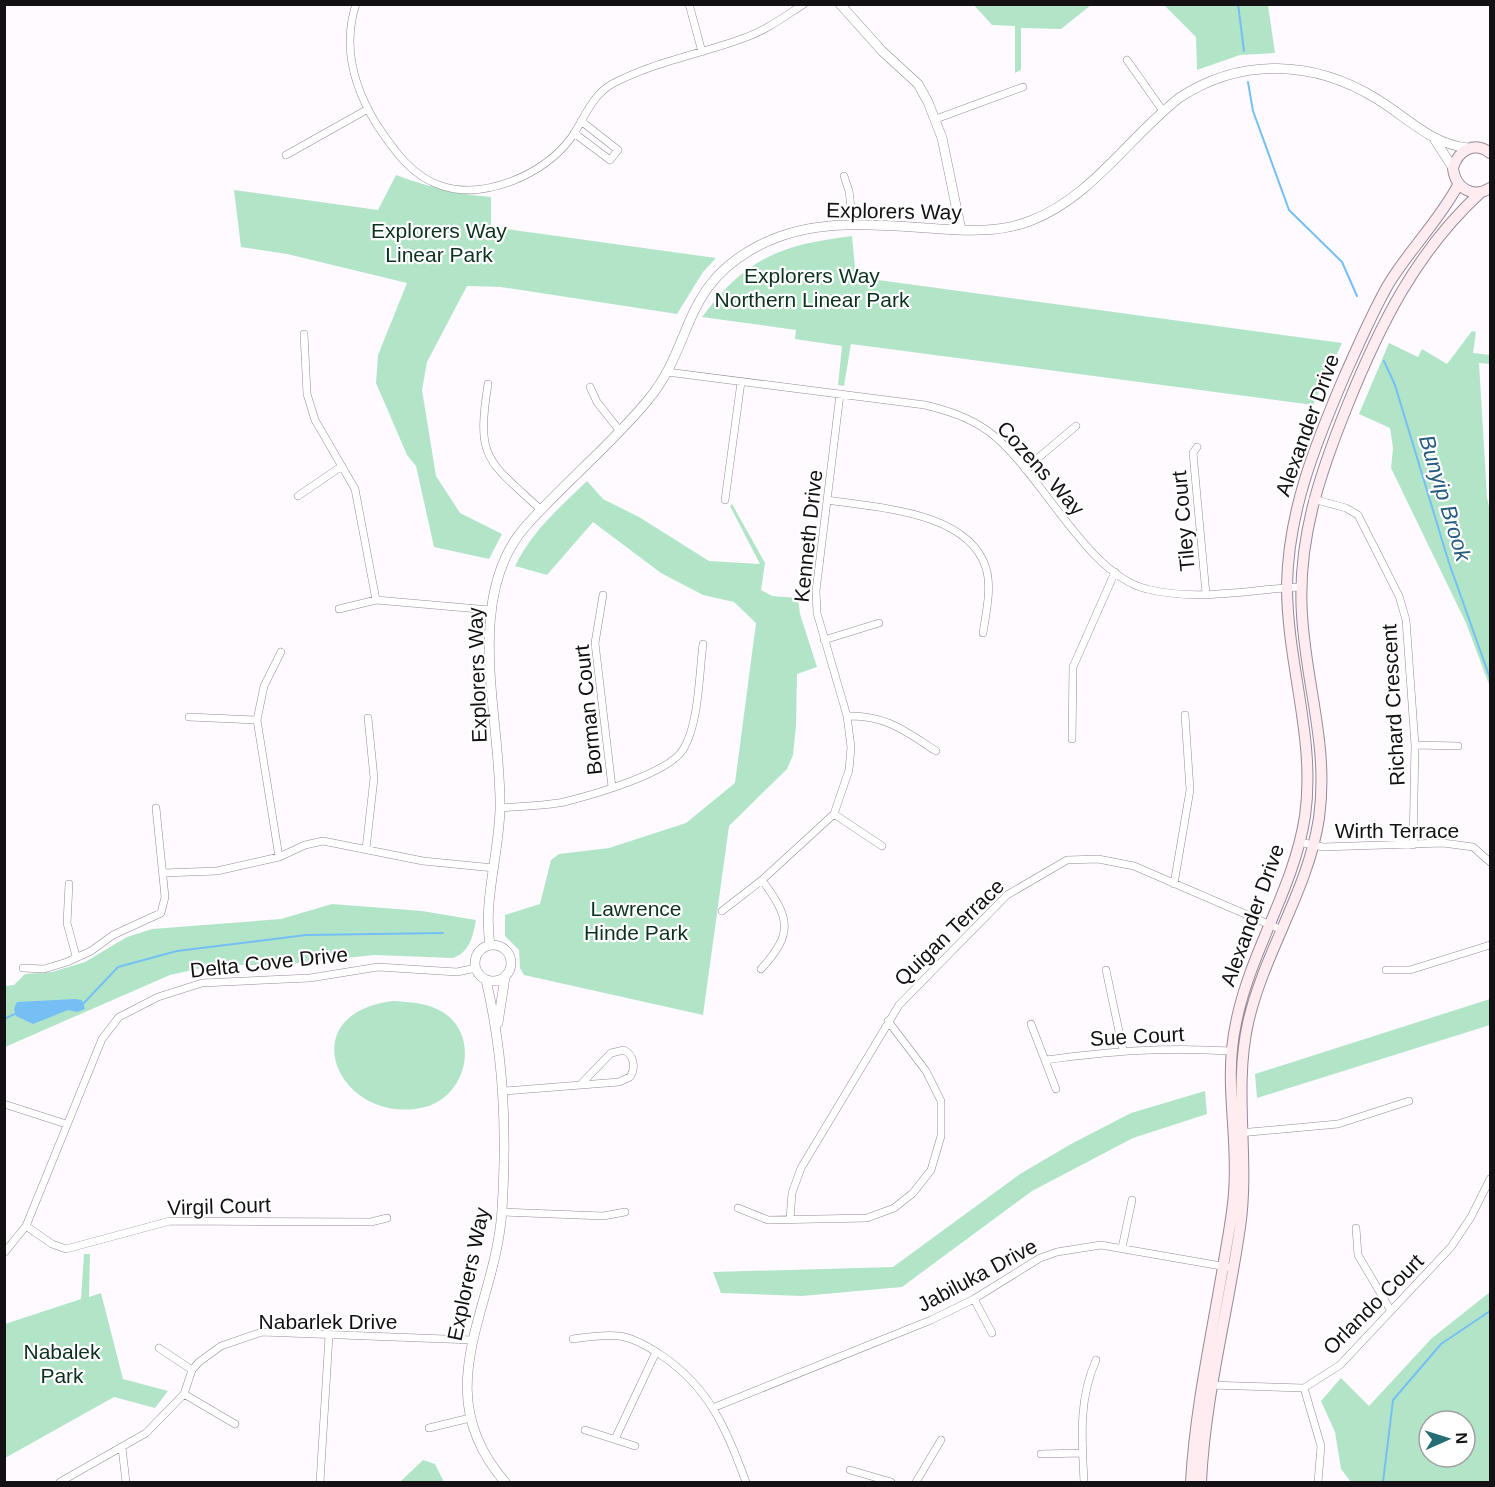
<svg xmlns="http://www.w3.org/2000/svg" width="1495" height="1487" viewBox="0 0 1495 1487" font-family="Helvetica,sans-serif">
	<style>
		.green { fill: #b2e5c7; fill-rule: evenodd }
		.water { fill: #76bff4 }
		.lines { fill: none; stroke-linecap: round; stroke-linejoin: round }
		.stream { stroke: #76bff4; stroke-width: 2 }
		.minor-casing { stroke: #958b96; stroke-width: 8 }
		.tertiary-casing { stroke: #958b96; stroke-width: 10 }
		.secondary-casing { stroke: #958b96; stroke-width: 12 }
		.minor { stroke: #fff; stroke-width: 7 }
		.tertiary { stroke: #fff; stroke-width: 9 }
		.secondary { stroke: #feecf0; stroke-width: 10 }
		.labels { text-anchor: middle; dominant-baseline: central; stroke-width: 4.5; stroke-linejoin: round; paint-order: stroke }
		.street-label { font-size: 21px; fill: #141115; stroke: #fff }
		.park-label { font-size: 21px; fill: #0b311f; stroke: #fff }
		.water-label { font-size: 22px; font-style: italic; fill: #275c80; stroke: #fff }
	</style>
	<rect width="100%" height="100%" fill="#fefaff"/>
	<!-- green -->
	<path class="green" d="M 974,5 L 1091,5 L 1061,29 L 1021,28 L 1021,70 L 1015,73 L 1015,26 L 992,25 Z
		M 1164,5 L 1268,5 L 1275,53 L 1240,55 L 1197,70 L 1196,37 Z
		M 396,175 C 428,187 457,194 491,197 L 491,227 L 716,258 L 703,272 L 677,314 L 501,287 L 467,286 L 427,362 L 422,390 L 436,476 L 460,513 L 502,534 L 489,559 L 434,547 L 416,466 L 407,455 L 376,383 L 378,355 L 407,283 L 287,254 L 241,247 L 234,190 L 378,210 Z
		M 852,236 L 856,277 L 1342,343 L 1313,405 L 851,344 L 844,386 L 838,385 L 842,346 L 795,339 L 796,330 L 702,317 C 747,257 781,245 852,236 Z
		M 1472,331 L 1476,332 L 1473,353 L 1490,355 L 1490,364 L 1479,363 L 1487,497 L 1490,512 L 1490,687 L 1466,623 L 1391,468 L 1393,448 L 1390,428 L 1359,414 L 1389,343 L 1418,357 L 1422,349 L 1447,364 Z
		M 587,481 L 603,499 L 639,517 L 709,561 L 760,564 L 730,506 L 732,504 L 765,563 L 761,590 L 772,596 L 798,598 L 800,614 L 817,667 L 797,674 L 796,726 L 793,755 L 787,769 L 729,826 L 703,1015 L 524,975 L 520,968 L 519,950 L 505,936 L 505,915 L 540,904 L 551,860 L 559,854 L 609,848 L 686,823 L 735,783 L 756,623 L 734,602 L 703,595 L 661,573 L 593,522 L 547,575 L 515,566 C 533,530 558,509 587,481 Z
		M 332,904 L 422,911 L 476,920 C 473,936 470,952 453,958 L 374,955 L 281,965 L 215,965 L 170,975 L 5,1047 L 5,986 L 14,985 L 25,974 L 52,972 L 85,962 L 127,937 L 152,929 L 281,919 Z
		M 1490,999 L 1490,1025 L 1257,1098 L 1255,1074 Z
		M 392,1001 C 407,1002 422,1002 437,1009 C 481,1029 470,1095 425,1107 C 340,1128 288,1015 392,1001 Z
		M 1205,1091 L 1207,1114 L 1133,1138 L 1032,1191 L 902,1287 L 802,1296 L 721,1293 L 713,1272 L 893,1267 L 1020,1174 L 1071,1144 L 1131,1113 Z
		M 84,1254 L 90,1254 L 89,1297 L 101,1293 L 123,1379 L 168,1391 L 155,1408 L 114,1397 L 5,1458 L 5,1324 L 81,1299 Z
		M 1490,1292 L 1490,1482 L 1351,1482 L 1341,1469 L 1335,1432 L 1321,1401 L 1341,1378 L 1369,1406 L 1432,1338 ZM 1429,1421 L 1465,1421 L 1465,1457 L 1429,1457 Z
		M 423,1460 L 435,1464 L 444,1482 L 400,1482 Z"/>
	<!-- water -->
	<path class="water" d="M 75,999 L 82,1000 L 85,1009 L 77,1012 L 68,1010 L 33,1024 L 16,1016 L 14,1009 L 17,1002 Z"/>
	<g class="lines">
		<!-- stream -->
		<path class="stream" d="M 1238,4 L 1244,51
			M 1248,82 L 1253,111 L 1289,210 L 1342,262 L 1357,296
			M 1384,361 L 1395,385 L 1449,563 L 1490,678
			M 82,1005 L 118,967 L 177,951 L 306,935 L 443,933
			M 4,1019 L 17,1013
			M 1383,1482 L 1393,1400 L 1441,1344 L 1490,1311"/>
		<defs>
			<path id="minor" d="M 356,4 C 342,47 354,88 377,125 C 393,149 412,177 442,186 C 486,200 544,174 571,138 C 584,120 591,96 612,84 C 653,62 701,54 744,38 C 765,31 785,16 804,4
				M 689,4 L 702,52
				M 1127,60 L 1163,111
				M 936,119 L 1023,87
				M 574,133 L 610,160 L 618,150 L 581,121
				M 286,155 L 368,109
				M 844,176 L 849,191 L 853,224
				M 304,334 L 307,394 L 315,420 L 355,489 L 376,600
				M 667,372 L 925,405 C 949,411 968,417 988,431 C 1040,469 1086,575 1147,589 C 1197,602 1251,589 1301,587
				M 488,384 C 476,459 487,460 540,509
				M 590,387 L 597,402 L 619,430
				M 1197,447 L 1193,453 L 1206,594
				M 1025,469 L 1076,426
				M 298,496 L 342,466
				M 1313,499 L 1346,508 L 1358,515 L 1399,596 L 1406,620 L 1415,745 L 1413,845
				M 725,500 L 741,382
				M 828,500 C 877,508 968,511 986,568 C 992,588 986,613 983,633
				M 603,595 L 595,643 L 612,787
				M 339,609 L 376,600 L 490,610
				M 824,640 L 879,623
				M 847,716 C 886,715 905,731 936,751
				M 189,717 L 257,720
				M 1072,739 L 1073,667 L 1115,572
				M 1415,745 L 1458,746
				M 500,808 C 521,806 544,806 564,802 C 592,795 671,773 684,748 C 699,722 699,675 703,644
				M 834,814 L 882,846
				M 1299,842 L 1323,847 L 1443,843 L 1473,847 L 1490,862
				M 366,849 L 374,778 L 368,718
				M 279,857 L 257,720 L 264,686 L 281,652
				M 163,873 L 217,871 L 279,857 L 305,845 L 323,841 L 423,861 L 494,868
				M 69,884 L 67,923 L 76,956
				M 1174,884 L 1190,790 L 1185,715
				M 722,911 L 762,880 L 834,814 L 849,770 L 851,747 L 847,716 L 817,613 L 816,591 L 840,394
				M 23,968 L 44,969 L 67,962 L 91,951 L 113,935 L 161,913 L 165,897 L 156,808
				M 761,969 C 794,933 790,918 762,880
				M 1106,970 L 1123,1050
				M 1386,970 L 1410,970 L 1490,945
				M 1031,1024 L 1056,1089
				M 1045,1060 C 1112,1051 1164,1047 1231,1051
				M 505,1091 L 619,1082 L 630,1077 C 636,1068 634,1055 624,1050 L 611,1053 L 582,1083
				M 4,1104 L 66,1124
				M 1239,1133 L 1338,1124 L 1409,1101
				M 738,1208 L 768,1220 L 867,1218 L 894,1208 L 913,1193 L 931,1170 L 941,1136 L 941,1101 L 926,1071 L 888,1021
				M 502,1212 L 603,1216 L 625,1212
				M 790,1219 L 792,1193 L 801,1168 L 899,1005 L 1007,895 L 1067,860 L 1098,859 L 1134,866 L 1282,930
				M 26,1226 L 52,1244 L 66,1249 L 170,1221 L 371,1222 L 387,1218
				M 1356,1228 L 1358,1255 L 1391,1311
				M 1122,1248 L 1132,1200
				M 4,1253 L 26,1226 L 102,1039 L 119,1017 L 158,997 L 202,983 L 310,978 L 378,967 L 457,972 L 476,968
				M 974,1299 L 992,1333
				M 573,1339 C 588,1337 604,1334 619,1336 C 634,1338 649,1347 661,1355 C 710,1388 726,1429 746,1482
				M 159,1348 L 192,1370
				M 1209,1385 L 1304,1388 L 1340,1365 L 1451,1247 L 1471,1217 L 1490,1179
				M 1304,1388 L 1321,1446 L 1318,1482
				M 184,1394 L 235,1424
				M 715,1407 L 931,1320 L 974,1299 L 1040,1258 L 1057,1252 L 1101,1245 L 1227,1267
				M 429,1428 L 470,1418
				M 585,1430 L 635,1446
				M 615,1439 L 656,1352
				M 122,1448 L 126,1482
				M 1041,1454 L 1082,1453
				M 850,1470 L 891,1482
				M 60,1482 L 146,1433 L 184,1394 L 192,1370 L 199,1362 L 221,1346 L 262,1332 L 472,1340
				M 320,1482 L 329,1336
				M 916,1482 L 941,1440
				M 1084,1482 C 1082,1439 1078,1401 1096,1360"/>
			<path id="tertiary" d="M 840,4 L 882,51 L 918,84 L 928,102 L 942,138 L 961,230
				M 1435,140 L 1453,168
				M 490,945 C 483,901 499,854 500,809 C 502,721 462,600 525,527 C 564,483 611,445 648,400 C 695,343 680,287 758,246 C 815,216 879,225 940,229 C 971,231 1001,232 1030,221 C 1091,198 1128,138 1179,98 C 1241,57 1314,60 1377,99 C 1408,118 1431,144 1468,148
				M475 963a18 18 0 1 1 36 0a18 18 0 1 1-36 0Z
				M 486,980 C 504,1057 507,1131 502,1210 C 496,1309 425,1390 505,1482
				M 498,1023 L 505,977"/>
			<path id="secondary" d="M 1490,153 C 1475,141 1458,150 1453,168 C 1455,188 1473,199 1490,188
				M 1191,1482 C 1195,1412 1210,1343 1222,1273 C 1226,1247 1232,1220 1234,1193 C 1239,1134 1223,1084 1236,1023 C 1250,951 1294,889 1305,816 C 1316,739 1287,664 1287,586 C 1288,512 1315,445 1344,377 C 1358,346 1371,315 1388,285 C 1409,250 1439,221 1458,185
				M 1201,1482 C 1205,1396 1228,1312 1240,1227 C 1250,1159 1233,1091 1248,1023 C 1264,952 1308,891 1319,818 C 1329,746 1306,685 1302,615 C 1297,540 1320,473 1348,404 C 1380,325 1416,252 1480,193"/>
		</defs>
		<!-- minor casing -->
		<use href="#minor" class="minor-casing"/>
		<!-- tertiary casing -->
		<use href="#tertiary" class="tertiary-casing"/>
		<!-- secondary casing -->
		<use href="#secondary" class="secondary-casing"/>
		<!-- minor -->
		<use href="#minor" class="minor"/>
		<!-- tertiary -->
		<use href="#tertiary" class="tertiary"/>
		<!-- secondary -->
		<use href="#secondary" class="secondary"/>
	</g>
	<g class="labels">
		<!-- street labels -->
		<g class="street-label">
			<text transform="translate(894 211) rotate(1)">Explorers Way</text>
			<text transform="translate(1307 425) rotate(-70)">Alexander Drive</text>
			<text transform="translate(1041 468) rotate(48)">Cozens Way</text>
			<text transform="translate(1183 521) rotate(-95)">Tiley Court</text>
			<text transform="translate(808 536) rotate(-84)">Kenneth Drive</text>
			<text transform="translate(477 675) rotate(-92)">Explorers Way</text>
			<text transform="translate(1393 705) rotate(-93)">Richard Crescent</text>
			<text transform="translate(588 710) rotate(-96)">Borman Court</text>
			<text x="1397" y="830">Wirth Terrace</text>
			<text transform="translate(1252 915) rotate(-70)">Alexander Drive</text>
			<text transform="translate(949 932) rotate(-44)">Quigan Terrace</text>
			<text transform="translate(269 962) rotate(-6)">Delta Cove Drive</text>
			<text transform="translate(1137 1036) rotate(-3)">Sue Court</text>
			<text transform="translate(219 1206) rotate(-2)">Virgil Court</text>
			<text transform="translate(468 1274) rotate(-78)">Explorers Way</text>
			<text transform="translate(977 1275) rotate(-28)">Jabiluka Drive</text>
			<text transform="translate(1373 1304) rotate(-45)">Orlando Court</text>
			<text x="328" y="1321">Nabarlek Drive</text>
		</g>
		<!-- park labels -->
		<g class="park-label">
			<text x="439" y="230">Explorers Way<tspan x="439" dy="24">Linear Park</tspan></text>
			<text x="812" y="275">Explorers Way<tspan x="812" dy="24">Northern Linear Park</tspan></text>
			<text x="636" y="908">Lawrence<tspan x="636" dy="24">Hinde Park</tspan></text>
			<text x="62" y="1351">Nabalek<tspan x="62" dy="24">Park</tspan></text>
		</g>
		<!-- water labels -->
		<g class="water-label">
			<text transform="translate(1445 498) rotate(73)">Bunyip Brook</text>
		</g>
	</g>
	<!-- border -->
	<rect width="1495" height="1487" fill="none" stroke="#141115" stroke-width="12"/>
	<!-- north arrow -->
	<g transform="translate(1447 1439) rotate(87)"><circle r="28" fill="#ffffff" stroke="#a1a0a1" stroke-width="1.5"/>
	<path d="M0-4.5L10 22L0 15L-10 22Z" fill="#236d75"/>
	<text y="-9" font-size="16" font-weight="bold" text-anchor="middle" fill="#141115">N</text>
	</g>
</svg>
